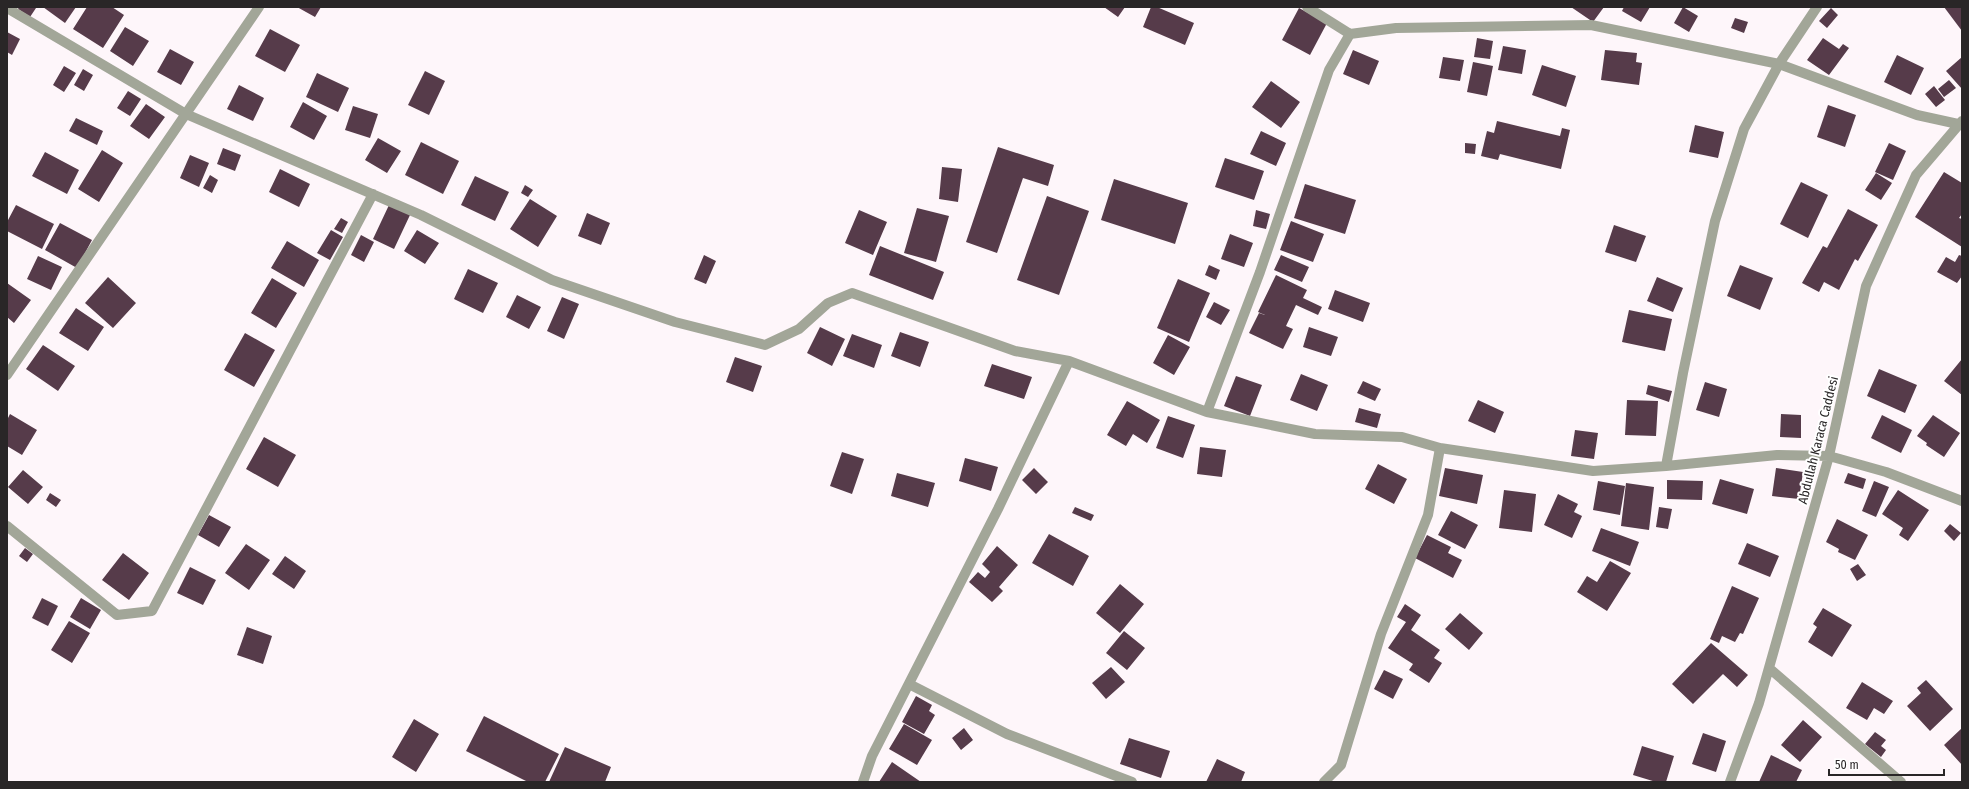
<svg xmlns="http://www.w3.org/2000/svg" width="1969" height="789" viewBox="0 0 1969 789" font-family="'Fira Sans Condensed',sans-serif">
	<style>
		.building { fill: #563b4a }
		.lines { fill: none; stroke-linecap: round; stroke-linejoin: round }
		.street { stroke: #a2a698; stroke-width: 10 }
		.labels { text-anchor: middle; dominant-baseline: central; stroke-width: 4; stroke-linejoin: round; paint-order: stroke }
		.street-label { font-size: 13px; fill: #292627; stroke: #fff }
	</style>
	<rect width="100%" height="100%" fill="#fef6fa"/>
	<!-- building -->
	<path class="building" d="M 19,7 L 35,7 L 36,8 L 30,17 L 18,9 Z
		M 43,7 L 76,7 L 65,23 Z
		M 87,7 L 112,7 L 124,15 L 103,48 L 73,29 Z
		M 297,7 L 321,7 L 315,17 Z
		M 1104,7 L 1125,7 L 1118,17 Z
		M 1151,7 L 1157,7 L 1194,23 L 1185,45 L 1143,27 Z
		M 1571,7 L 1604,7 L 1593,22 Z
		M 1624,7 L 1650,7 L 1641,22 L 1622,11 Z
		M 1683,7 L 1698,16 L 1689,32 L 1674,23 Z
		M 1944,7 L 1962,7 L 1962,31 Z
		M 1299,8 L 1327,23 L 1310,55 L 1282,40 Z
		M 1831,8 L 1838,15 L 1827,28 L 1819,21 Z
		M 1735,18 L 1748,22 L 1744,33 L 1731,28 Z
		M 125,27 L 149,41 L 133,66 L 110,51 Z
		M 270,29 L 300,45 L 285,72 L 255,56 Z
		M 7,32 L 20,39 L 12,55 L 7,52 Z
		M 1477,38 L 1493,41 L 1490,59 L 1474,57 Z
		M 1823,38 L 1839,49 L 1843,44 L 1849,48 L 1829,75 L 1807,60 Z
		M 1503,46 L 1526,50 L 1522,74 L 1498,70 Z
		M 170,49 L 194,62 L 181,85 L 157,72 Z
		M 1353,50 L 1379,61 L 1369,85 L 1343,74 Z
		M 1605,50 L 1637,53 L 1636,62 L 1642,63 L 1639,85 L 1601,80 Z
		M 1897,55 L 1924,68 L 1911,95 L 1884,82 Z
		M 1443,57 L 1464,60 L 1460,81 L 1439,78 Z
		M 1962,57 L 1962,89 L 1946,71 Z
		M 1473,62 L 1493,66 L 1487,96 L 1467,92 Z
		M 1542,65 L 1576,76 L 1566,107 L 1532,95 Z
		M 64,66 L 76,73 L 64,92 L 53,85 Z
		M 83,69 L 93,75 L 84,91 L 74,85 Z
		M 425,71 L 445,81 L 429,115 L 408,105 Z
		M 317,73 L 349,88 L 338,112 L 306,97 Z
		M 1949,80 L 1956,88 L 1944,97 L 1938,89 Z
		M 1271,81 L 1300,102 L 1281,128 L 1252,107 Z
		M 239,85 L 264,98 L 253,121 L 227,109 Z
		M 1934,86 L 1945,100 L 1936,107 L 1925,94 Z
		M 128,91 L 141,99 L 130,116 L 117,108 Z
		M 303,102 L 327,116 L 314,140 L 290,127 Z
		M 146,104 L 165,117 L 149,139 L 130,126 Z
		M 1828,105 L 1856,115 L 1845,147 L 1817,137 Z
		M 353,106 L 378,114 L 370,138 L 345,130 Z
		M 76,118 L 103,131 L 97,145 L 69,131 Z
		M 1497,121 L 1560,136 L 1562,128 L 1570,130 L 1561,169 L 1500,154 L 1498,160 L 1481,156 L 1487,131 L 1494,133 Z
		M 1695,125 L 1724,132 L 1718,158 L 1689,152 Z
		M 1261,131 L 1286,143 L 1276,166 L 1250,154 Z
		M 378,138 L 401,151 L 387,173 L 365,160 Z
		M 421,142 L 459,161 L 443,194 L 405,175 Z
		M 1465,143 L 1476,144 L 1475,154 L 1465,153 Z
		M 1889,143 L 1906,151 L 1893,180 L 1875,172 Z
		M 998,147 L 1054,165 L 1048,186 L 1023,178 L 997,253 L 966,242 Z
		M 223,148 L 241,155 L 235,171 L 217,164 Z
		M 102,150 L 123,163 L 99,202 L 78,189 Z
		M 45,152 L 79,170 L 67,194 L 32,176 Z
		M 190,155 L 209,163 L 199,187 L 180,178 Z
		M 1225,158 L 1264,171 L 1254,200 L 1215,187 Z
		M 942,167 L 962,169 L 958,202 L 939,199 Z
		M 280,169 L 310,184 L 299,207 L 269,192 Z
		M 1944,172 L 1962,183 L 1962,214 L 1959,218 L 1962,219 L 1962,247 L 1915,217 Z
		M 1876,173 L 1892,183 L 1881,200 L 1865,190 Z
		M 210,175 L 218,180 L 212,193 L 203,188 Z
		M 475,176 L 509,192 L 495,221 L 461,205 Z
		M 1114,179 L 1188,203 L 1175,244 L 1101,220 Z
		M 1801,182 L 1828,195 L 1808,238 L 1780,224 Z
		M 1305,184 L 1356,200 L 1345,234 L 1294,218 Z
		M 525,185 L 533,190 L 528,197 L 521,193 Z
		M 1047,196 L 1089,211 L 1059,295 L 1017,280 Z
		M 530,199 L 557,216 L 538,247 L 510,229 Z
		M 16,205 L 54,224 L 42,249 L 7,231 L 7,222 Z
		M 389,205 L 410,215 L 394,249 L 373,239 Z
		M 917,208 L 949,216 L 936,262 L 904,253 Z
		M 1848,209 L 1878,225 L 1858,261 L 1855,259 L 1839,290 L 1824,282 L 1819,292 L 1802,283 L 1823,246 L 1827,248 Z
		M 859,210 L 887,222 L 873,255 L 845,243 Z
		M 1256,210 L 1270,214 L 1266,229 L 1253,226 Z
		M 587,213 L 610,223 L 601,245 L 578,236 Z
		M 341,218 L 348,222 L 342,233 L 334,229 Z
		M 1291,221 L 1324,234 L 1313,262 L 1280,250 Z
		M 60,223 L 92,240 L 77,268 L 45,250 Z
		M 1614,225 L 1646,236 L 1636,262 L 1605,252 Z
		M 331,230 L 343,237 L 330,260 L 317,253 Z
		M 417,230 L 439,243 L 425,264 L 404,251 Z
		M 1230,234 L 1253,243 L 1244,267 L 1221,259 Z
		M 361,235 L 374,242 L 364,262 L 351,255 Z
		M 287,241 L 319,260 L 304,287 L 271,268 Z
		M 880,246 L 944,272 L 933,300 L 869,275 Z
		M 704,255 L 716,261 L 706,284 L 694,279 Z
		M 1281,255 L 1309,267 L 1302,282 L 1274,270 Z
		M 1959,255 L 1962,256 L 1962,276 L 1957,283 L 1937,272 L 1946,257 L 1955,262 Z
		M 38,256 L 62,267 L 51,290 L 27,279 Z
		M 1209,265 L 1220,270 L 1216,280 L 1205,275 Z
		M 1740,265 L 1773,278 L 1760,310 L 1727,296 Z
		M 468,269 L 498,283 L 483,313 L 454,299 Z
		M 1276,275 L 1307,290 L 1303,298 L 1322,307 L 1318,315 L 1296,305 L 1286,326 L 1293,329 L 1283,349 L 1249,333 L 1259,313 L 1265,315 L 1258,312 Z
		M 108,277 L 136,303 L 113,328 L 85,303 Z
		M 1657,277 L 1683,288 L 1673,312 L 1647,301 Z
		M 272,278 L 297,293 L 276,328 L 251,313 Z
		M 1178,279 L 1210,293 L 1189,342 L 1157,328 Z
		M 7,283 L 31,300 L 14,323 L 7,317 Z
		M 1335,290 L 1370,303 L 1363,322 L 1328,309 Z
		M 517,295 L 541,307 L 529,329 L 506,317 Z
		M 562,297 L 579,304 L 564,339 L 547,331 Z
		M 1214,302 L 1230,310 L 1221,325 L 1206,317 Z
		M 76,308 L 104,327 L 88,351 L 59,333 Z
		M 1629,310 L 1672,319 L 1665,351 L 1622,342 Z
		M 820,327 L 845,339 L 832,366 L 807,353 Z
		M 1309,327 L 1338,337 L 1331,356 L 1303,347 Z
		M 900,332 L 929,342 L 920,367 L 891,356 Z
		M 245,333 L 275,350 L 254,387 L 224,370 Z
		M 852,334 L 882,345 L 874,368 L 843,356 Z
		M 1168,335 L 1190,347 L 1174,375 L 1153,363 Z
		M 43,345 L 75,366 L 58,391 L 26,369 Z
		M 735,357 L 762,366 L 753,392 L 726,382 Z
		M 1962,359 L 1962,395 L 1944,381 Z
		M 992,364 L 1032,377 L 1024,399 L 984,386 Z
		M 1879,369 L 1917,385 L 1905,413 L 1867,396 Z
		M 1301,374 L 1328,385 L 1317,411 L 1290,400 Z
		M 1236,376 L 1262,385 L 1250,416 L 1224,406 Z
		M 1363,381 L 1381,389 L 1375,401 L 1357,393 Z
		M 1705,382 L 1727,389 L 1719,417 L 1696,410 Z
		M 1648,385 L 1672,391 L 1669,402 L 1646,394 Z
		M 1478,400 L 1504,412 L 1495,433 L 1468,421 Z
		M 1627,400 L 1658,401 L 1656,436 L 1625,435 Z
		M 1127,401 L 1160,420 L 1147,443 L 1133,434 L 1126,446 L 1107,435 Z
		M 1359,408 L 1381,414 L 1377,428 L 1355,422 Z
		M 10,414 L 37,430 L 22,455 L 7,446 L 7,420 Z
		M 1781,414 L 1801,415 L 1801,438 L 1780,437 Z
		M 1882,415 L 1912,430 L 1901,453 L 1871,438 Z
		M 1933,415 L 1960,433 L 1944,457 L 1926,445 L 1927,443 L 1917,436 Z
		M 1168,416 L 1195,425 L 1183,458 L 1156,448 Z
		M 1575,430 L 1598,433 L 1594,459 L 1571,456 Z
		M 264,437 L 296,455 L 278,487 L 246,469 Z
		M 1200,447 L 1226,450 L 1222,477 L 1197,474 Z
		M 842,452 L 864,459 L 852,494 L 830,486 Z
		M 965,458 L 998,467 L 991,491 L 959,481 Z
		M 1378,464 L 1407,479 L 1394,504 L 1365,489 Z
		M 1034,468 L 1048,482 L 1036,494 L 1022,480 Z
		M 1445,468 L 1483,475 L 1477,504 L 1439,496 Z
		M 1776,468 L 1803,472 L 1799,499 L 1772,496 Z
		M 23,470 L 43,487 L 28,504 L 8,487 Z
		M 897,473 L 935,483 L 928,507 L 891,496 Z
		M 1848,473 L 1866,479 L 1863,489 L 1844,483 Z
		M 1720,479 L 1754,489 L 1747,514 L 1712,504 Z
		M 1667,480 L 1703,481 L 1702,500 L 1667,499 Z
		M 1598,481 L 1625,486 L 1620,515 L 1593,510 Z
		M 1874,481 L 1889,487 L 1876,517 L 1862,511 Z
		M 1626,483 L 1654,487 L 1649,530 L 1621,526 Z
		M 1504,490 L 1536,494 L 1532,532 L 1499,528 Z
		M 1898,490 L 1929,510 L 1908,541 L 1899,535 L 1903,528 L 1882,514 Z
		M 50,493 L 61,500 L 56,507 L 46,500 Z
		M 1558,494 L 1578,504 L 1574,512 L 1582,516 L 1572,538 L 1544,525 Z
		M 1075,507 L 1094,515 L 1091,521 L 1072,513 Z
		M 1659,507 L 1672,509 L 1668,529 L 1656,527 Z
		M 1451,511 L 1478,525 L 1465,549 L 1438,535 Z
		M 209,515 L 231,527 L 219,547 L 198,535 Z
		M 1837,519 L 1868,535 L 1855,560 L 1838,552 L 1839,549 L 1826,542 Z
		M 1950,524 L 1961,533 L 1954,541 L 1944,531 Z
		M 1601,528 L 1639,542 L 1630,566 L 1592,551 Z
		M 1049,534 L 1089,556 L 1073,586 L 1032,563 Z
		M 1427,535 L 1451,547 L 1448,553 L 1462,560 L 1453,578 L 1415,558 Z
		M 1747,543 L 1779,556 L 1770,577 L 1738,564 Z
		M 246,544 L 270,560 L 249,590 L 225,573 Z
		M 997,546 L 1018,565 L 999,587 L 1003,591 L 992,602 L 969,582 L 978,572 L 985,578 L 990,572 L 982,564 Z
		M 25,548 L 33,554 L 27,562 L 19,556 Z
		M 123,553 L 149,573 L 129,600 L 102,580 Z
		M 285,556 L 306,571 L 294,589 L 272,574 Z
		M 1610,561 L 1631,573 L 1607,611 L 1577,592 L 1587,576 L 1597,582 Z
		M 1858,564 L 1866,575 L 1857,581 L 1850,569 Z
		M 190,567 L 216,580 L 203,605 L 177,593 Z
		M 1120,584 L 1144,604 L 1120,633 L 1096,613 Z
		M 1732,586 L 1759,598 L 1743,634 L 1740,633 L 1735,642 L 1722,636 L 1719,643 L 1710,639 Z
		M 42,598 L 58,606 L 48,626 L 32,618 Z
		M 81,598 L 101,610 L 90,629 L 70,617 Z
		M 1405,604 L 1421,615 L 1411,630 L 1440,650 L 1434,658 L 1442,663 L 1429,683 L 1409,670 L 1413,664 L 1388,648 L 1406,622 L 1397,617 Z
		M 1823,608 L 1852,625 L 1832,657 L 1808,642 L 1817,627 L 1813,624 Z
		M 1460,613 L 1483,633 L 1469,650 L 1445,629 Z
		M 69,621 L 90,633 L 72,663 L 51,650 Z
		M 247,627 L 272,636 L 263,664 L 237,655 Z
		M 1124,631 L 1145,648 L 1127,670 L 1106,653 Z
		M 1711,643 L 1748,675 L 1737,687 L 1723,674 L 1693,704 L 1672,684 Z
		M 1111,667 L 1125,682 L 1106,699 L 1092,683 Z
		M 1384,670 L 1403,679 L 1393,699 L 1374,689 Z
		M 1926,680 L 1953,709 L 1930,731 L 1907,706 L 1921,693 L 1917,688 Z
		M 1862,682 L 1893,701 L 1884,714 L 1874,708 L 1867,720 L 1846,708 Z
		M 916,696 L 932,705 L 929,711 L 935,715 L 924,734 L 902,722 Z
		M 484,716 L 559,754 L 545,782 L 528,782 L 466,751 Z
		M 414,719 L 439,734 L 416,772 L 392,757 Z
		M 1803,720 L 1822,737 L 1800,762 L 1781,745 Z
		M 904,724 L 932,740 L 917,765 L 889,749 Z
		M 964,728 L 973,740 L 961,750 L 952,738 Z
		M 1962,728 L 1962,765 L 1944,745 Z
		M 1875,732 L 1886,740 L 1881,746 L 1886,750 L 1881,757 L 1865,744 Z
		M 1703,733 L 1726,741 L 1716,772 L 1692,764 Z
		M 1129,738 L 1170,751 L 1161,778 L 1120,764 Z
		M 1642,746 L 1674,756 L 1666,782 L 1656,782 L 1633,775 Z
		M 565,747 L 611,767 L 605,782 L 549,782 Z
		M 1771,755 L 1802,770 L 1796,782 L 1759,782 Z
		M 1217,759 L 1245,772 L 1241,782 L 1206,782 Z
		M 892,762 L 921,782 L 879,782 Z"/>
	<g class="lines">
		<!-- street -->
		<path class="street" d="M 1307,7 L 1350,34 L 1396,28 L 1591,25 L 1779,64 L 1917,115 L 1958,124
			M 7,8 L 186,114 L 421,215 L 552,280 L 675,322 L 765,345 L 799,329 L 828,303 L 852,293 L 1015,351 L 1069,361 L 1207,412 L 1315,434 L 1402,437 L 1440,448 L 1593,471 L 1666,466 L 1777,455 L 1829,456 L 1886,472 L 1962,501
			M 7,375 L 259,7
			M 1207,412 L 1260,272 L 1329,70 L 1350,34
			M 1666,466 L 1683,373 L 1715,221 L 1744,129 L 1779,64 L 1817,7
			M 7,526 L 117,615 L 152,611 L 373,194
			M 1769,668 L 1901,782
			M 909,684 L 1007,734 L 1132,782
			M 863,782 L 872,756 L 998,509 L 1069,361
			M 1324,782 L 1341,765 L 1381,634 L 1428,515 L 1440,448
			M 1730,782 L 1759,703 L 1829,456 L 1866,286 L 1916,175 L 1962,121"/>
	</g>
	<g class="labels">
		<!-- street labels -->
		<g class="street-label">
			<text transform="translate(1818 440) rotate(-76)">Abdullah Karaca Caddesi</text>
		</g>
	</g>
	<!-- border -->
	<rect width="1969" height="789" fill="none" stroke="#292627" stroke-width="16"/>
	<!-- scale -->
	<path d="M1829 769v6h115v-6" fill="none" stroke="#292627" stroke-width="2"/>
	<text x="1835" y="769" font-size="12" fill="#292627" stroke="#ffffff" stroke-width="3" paint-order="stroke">50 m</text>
</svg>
